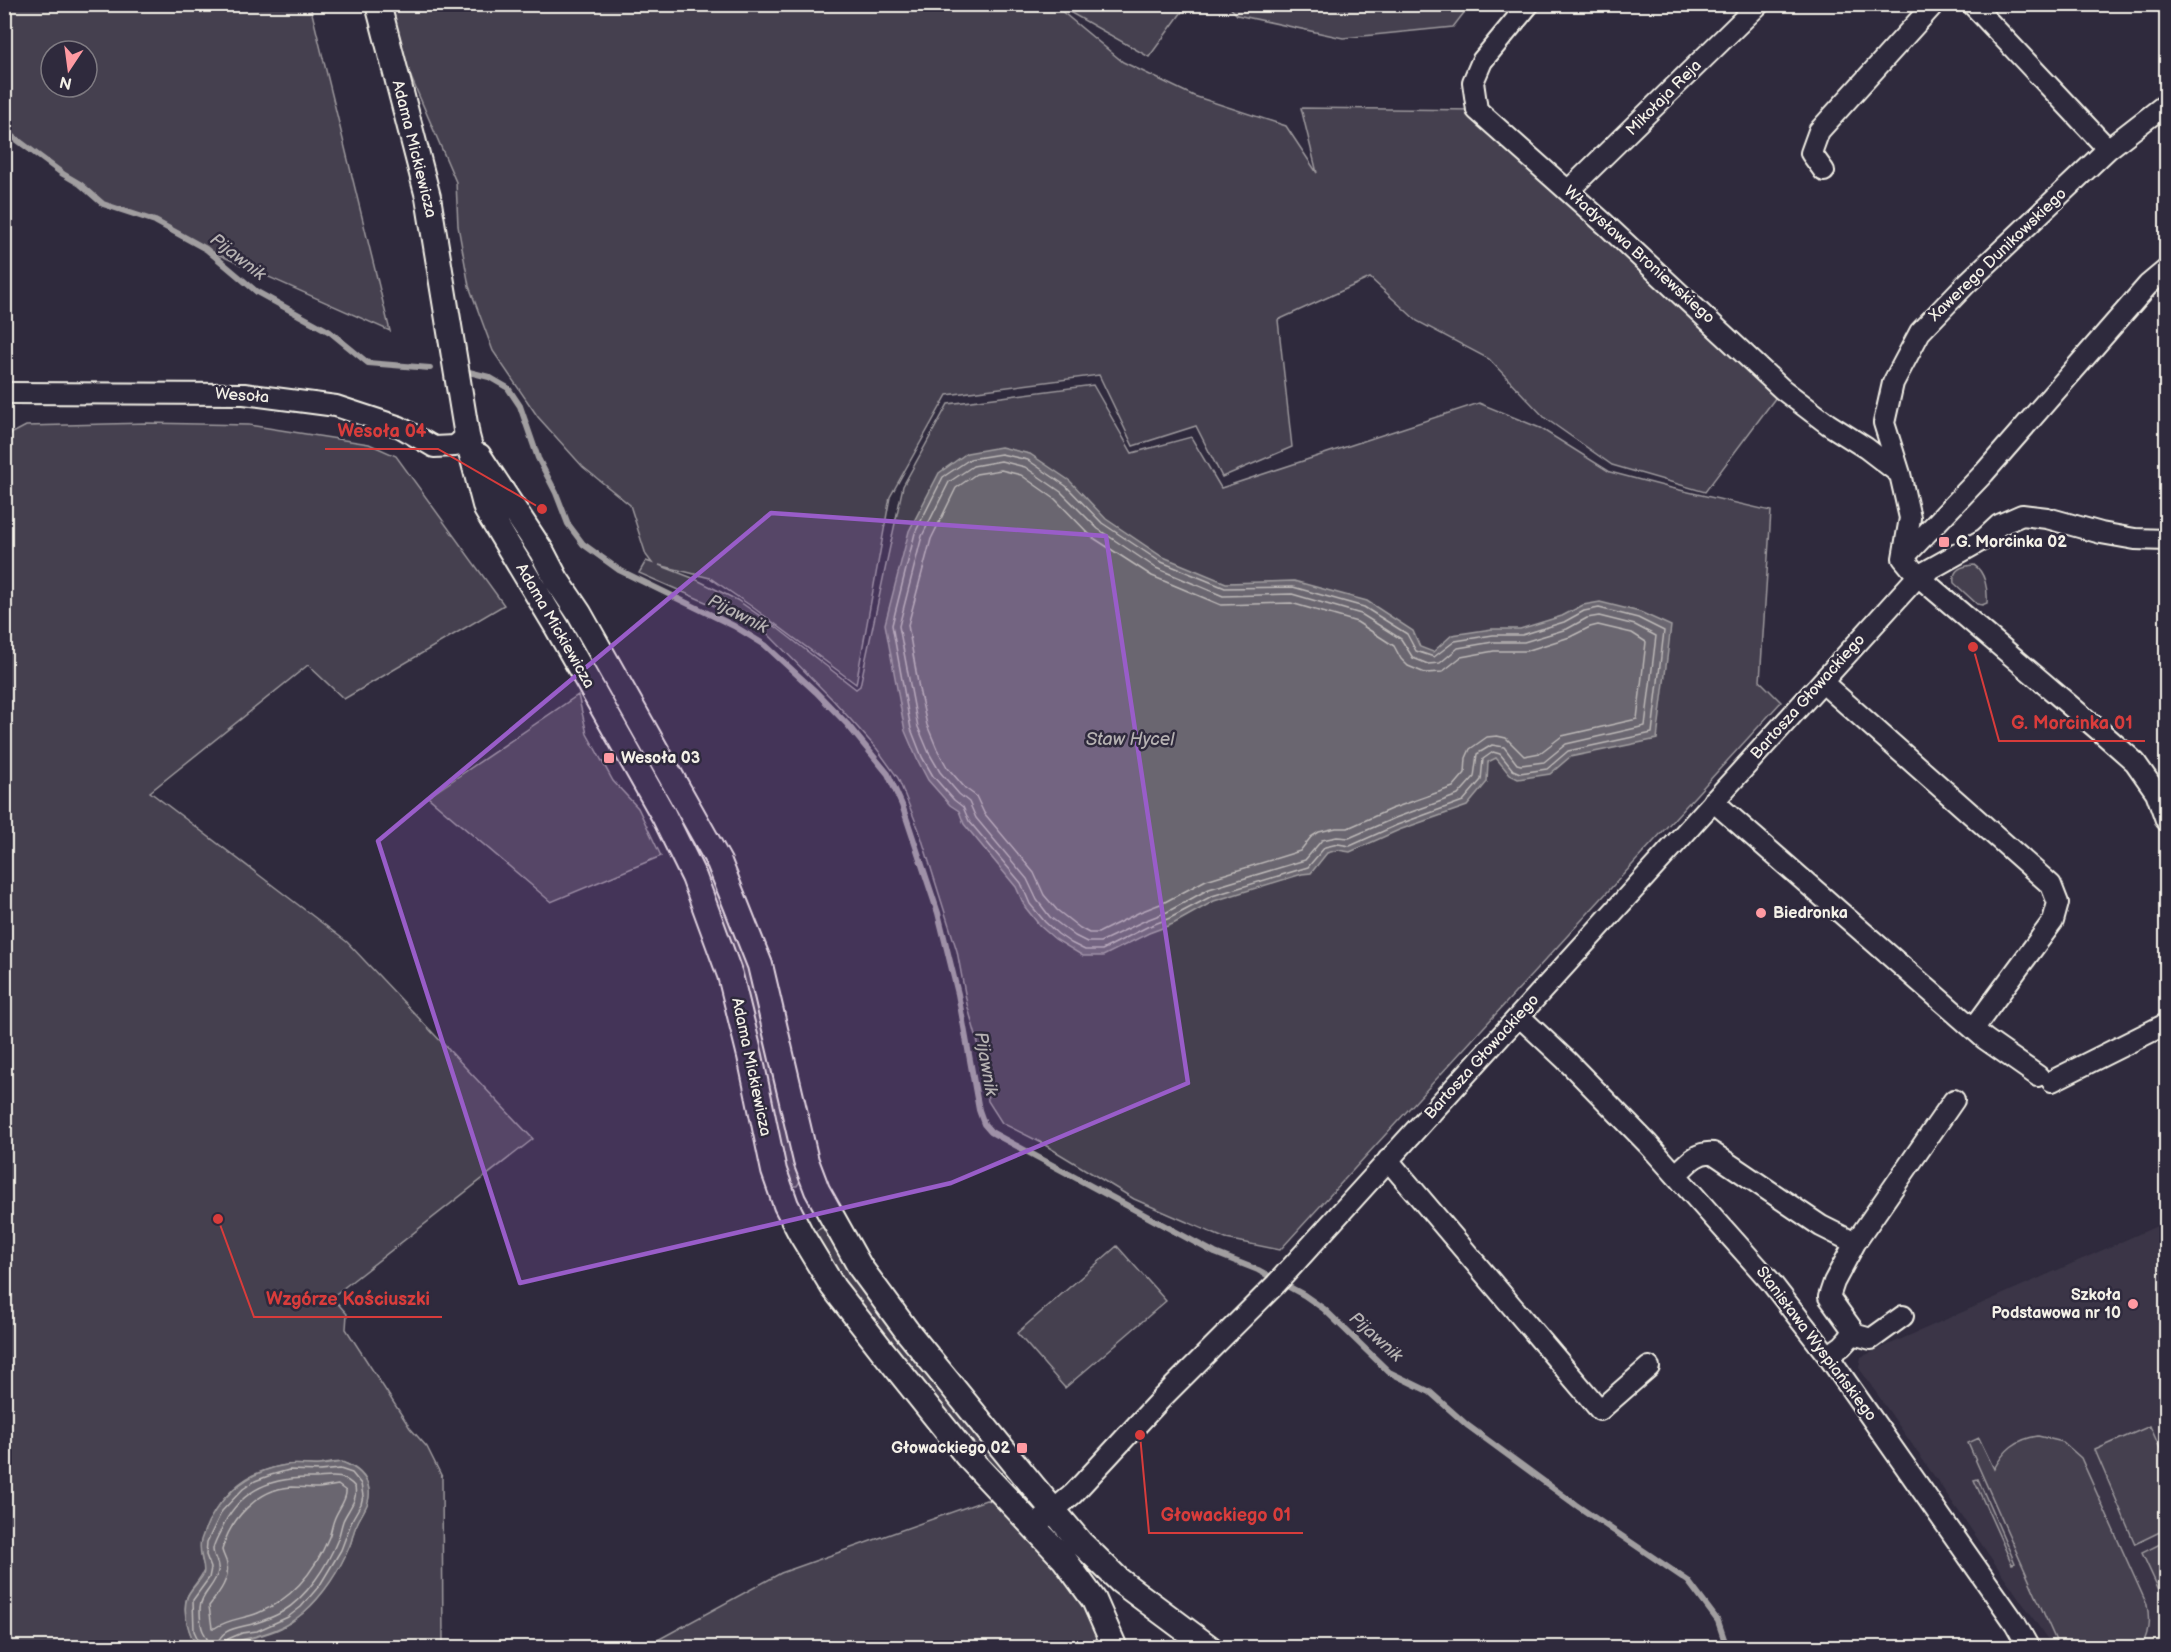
<svg xmlns="http://www.w3.org/2000/svg" width="2171" height="1652" viewBox="0 0 2171 1652" font-family="'Balsamiq Sans',sans-serif">
	<style>
		.built { fill: #3b3647 }
		.green { fill: #454050; stroke: #9c989c; stroke-width: 1.5; fill-rule: evenodd }
		.water { fill: #6a6670; stroke: #a19ea0; stroke-width: 1.5 }
		.lines { fill: none; stroke-linecap: round; stroke-linejoin: round }
		.shore { stroke: #bdb9b8; stroke-width: 1.5 }
		.stream { stroke: #a19ea0; stroke-width: 6 }
		.minor-casing { stroke: #f4f1e8; stroke-width: 24 }
		.tertiary-casing { stroke: #f4f1e8; stroke-width: 28 }
		.minor { stroke: #2f2a3d; stroke-width: 20 }
		.tertiary { stroke: #2f2a3d; stroke-width: 24 }
		.marked { fill: #995dc9; fill-opacity: 0.2; stroke: #995dc9; stroke-width: 4.5; stroke-linejoin: round }
		.poi-dot { fill: #ff9aa2; stroke: #2f2a3d; stroke-width: 2 }
		.labels { text-anchor: middle; dominant-baseline: central; stroke-width: 5; stroke-linejoin: round; paint-order: stroke }
		.street-label { font-size: 16px; fill: #f4f1e8; stroke: #2f2a3d }
		.poi-label { font-size: 16px; font-weight: bold; fill: #f4f1e8; stroke: #2f2a3d; text-anchor: start }
		.water-label { font-size: 18px; font-style: italic; fill: #b6b2b2; stroke: #2f2a3d }
		.leader { fill: none; stroke: #d93c3b; stroke-width: 2 }
		.callout-dot { fill: #d93c3b; stroke: #2f2a3d; stroke-width: 2 }
		.callout-label { font-size: 18px; text-anchor: middle; font-weight: bold; fill: #d93c3b; stroke: #2f2a3d; stroke-width: 5; stroke-linejoin: round; paint-order: stroke }
	</style>
	<rect width="100%" height="100%" fill="#2f2a3d"/>
	<filter id="ink" filterUnits="userSpaceOnUse"><feTurbulence type="fractalNoise" baseFrequency=".0167" numOctaves="2"/><feDisplacementMap in="SourceGraphic" scale="12" xChannelSelector="R" yChannelSelector="G"/><feConvolveMatrix kernelMatrix="1 2 1 2 8 2 1 2 1" color-interpolation-filters="sRGB"/></filter>
	<g filter="url(#ink)">
		<!-- built -->
		<path class="built" d="M 2166,1222 L 2166,1647 L 2053,1647 L 1859,1368 L 1861,1357 Z"/>
		<!-- green -->
		<path class="green" d="M 5,4 L 310,5 L 390,331 L 206,249 L 155,221 L 103,204 L 80,184 L 63,174 L 5,130 ZM 51,51 L 87,51 L 87,87 L 51,87 Z
			M 380,5 L 1054,5 L 1123,62 L 1194,96 L 1286,126 L 1317,173 L 1301,108 L 1477,110 L 1782,389 L 1705,492 L 1612,465 L 1545,418 L 1489,359 L 1417,321 L 1370,278 L 1278,320 L 1292,447 L 1222,477 L 1196,426 L 1133,446 L 1099,375 L 947,395 L 890,497 L 856,684 L 751,606 L 710,578 L 659,565 L 695,579 L 737,600 L 776,627 L 856,689 L 860,686 L 903,486 L 948,404 L 1093,385 L 1132,453 L 1191,437 L 1221,488 L 1479,403 L 1540,428 L 1610,472 L 1671,488 L 1771,511 L 1760,681 L 1781,702 L 1280,1250 L 1226,1239 L 1134,1199 L 1040,1142 L 1002,1123 L 988,1101 L 983,1061 L 967,1004 L 957,951 L 919,830 L 898,778 L 877,749 L 834,701 L 767,633 L 717,607 L 639,573 L 646,561 L 652,563 L 646,555 L 630,505 L 583,467 L 538,417 L 493,351 L 469,286 L 458,226 L 456,182 Z
			M 1057,5 L 1187,5 L 1149,57 Z
			M 1228,5 L 1470,5 L 1453,27 L 1343,38 L 1237,15 Z
			M 147,423 L 249,425 L 369,444 L 396,456 L 504,605 L 344,699 L 308,665 L 150,792 L 347,942 L 533,1139 L 332,1297 L 347,1314 L 346,1329 L 410,1428 L 427,1447 L 442,1477 L 443,1647 L 225,1647 C 243,1638 263,1637 281,1628 C 313,1612 336,1577 350,1545 C 352,1540 353,1533 355,1528 C 360,1514 370,1506 369,1490 C 368,1477 355,1465 342,1463 C 335,1461 327,1464 319,1465 C 309,1466 298,1463 288,1465 C 277,1466 262,1471 253,1475 C 233,1485 216,1506 208,1525 C 202,1540 197,1553 205,1568 C 201,1580 191,1587 187,1597 C 182,1611 189,1638 199,1647 L 5,1648 L 5,437 L 26,426 Z
			M 1974,565 C 1985,572 1988,589 1987,603 L 1982,605 L 1977,604 L 1954,583 C 1952,569 1962,566 1974,565 Z
			M 575,623 L 676,801 L 668,805 L 568,627 Z
			M 578,695 L 587,734 L 613,781 L 638,808 L 661,856 L 551,902 L 428,797 Z
			M 683,816 L 714,878 L 751,968 L 801,1180 L 797,1186 L 791,1186 L 675,820 Z
			M 825,1226 L 1024,1489 L 1017,1496 C 940,1415 874,1326 810,1234 Z
			M 1117,1246 L 1166,1301 L 1065,1388 L 1017,1333 Z
			M 2150,1426 L 2163,1455 L 2166,1455 L 2166,1529 L 2135,1544 L 2095,1450 Z
			M 2038,1436 L 2063,1442 L 2081,1458 L 2147,1605 C 2150,1620 2149,1634 2141,1647 L 2060,1647 L 2057,1643 L 1968,1443 L 1979,1438 L 1994,1469 C 2004,1450 2016,1439 2038,1436 Z
			M 1978,1479 L 2015,1563 L 2012,1564 L 1974,1480 Z
			M 986,1500 L 1013,1504 L 1077,1596 L 1102,1647 L 643,1648 L 781,1573 Z
			M 2166,1541 L 2166,1605 L 2142,1553 Z"/>
		<!-- water -->
		<path class="water" d="M 1001,447 L 1030,454 L 1070,481 L 1106,519 L 1161,556 L 1226,583 L 1294,581 L 1367,601 L 1413,631 L 1420,647 L 1433,652 L 1452,635 L 1492,629 L 1520,629 L 1562,616 L 1583,605 L 1600,602 L 1640,612 L 1671,626 L 1657,739 L 1570,757 L 1550,774 L 1518,779 L 1510,775 L 1496,758 L 1488,762 L 1487,782 L 1467,806 L 1399,830 L 1350,852 L 1338,850 L 1327,853 L 1311,873 L 1302,874 L 1214,901 L 1173,924 L 1149,933 L 1103,956 L 1083,956 L 1055,939 L 1040,926 L 1025,907 L 1016,887 L 964,824 L 959,811 L 950,805 L 928,780 L 917,759 L 905,731 L 885,624 L 909,531 L 939,473 L 967,453 Z
			M 342,1462 C 355,1467 367,1475 369,1490 C 371,1504 362,1512 357,1524 C 353,1531 353,1538 350,1545 C 340,1570 323,1596 303,1613 C 286,1628 266,1634 245,1639 C 227,1643 218,1652 197,1646 C 189,1635 182,1612 187,1598 C 189,1590 199,1583 203,1575 C 207,1566 197,1554 201,1540 C 213,1501 246,1471 286,1465 C 297,1463 308,1466 319,1465 C 326,1465 334,1463 342,1462 Z"/>
		<g class="lines">
			<!-- shore -->
			<path class="shore" d="M 1001,454 L 1028,460 L 1066,486 L 1102,523 L 1159,561 L 1225,588 L 1293,587 L 1364,607 L 1407,634 L 1416,651 L 1434,657 L 1455,641 L 1493,635 L 1522,635 L 1564,622 L 1584,611 L 1599,608 L 1638,618 L 1664,631 L 1652,733 L 1568,751 L 1547,769 L 1520,773 L 1513,770 L 1500,754 L 1493,752 L 1483,759 L 1481,780 L 1463,801 L 1397,825 L 1350,846 L 1338,844 L 1325,847 L 1308,867 L 1212,896 L 1170,918 L 1147,927 L 1102,950 L 1085,950 L 1071,943 L 1058,934 L 1045,922 L 1030,904 L 1021,883 L 969,821 L 963,807 L 954,800 L 933,776 L 922,757 L 911,729 L 892,625 L 915,533 L 943,477 L 970,459 Z
				M 1001,461 L 1025,467 L 1061,492 L 1098,529 L 1156,568 L 1223,596 L 1292,594 L 1361,614 L 1401,639 L 1413,658 L 1428,664 L 1440,663 L 1458,648 L 1493,642 L 1524,642 L 1567,629 L 1587,618 L 1599,616 L 1635,625 L 1656,636 L 1645,726 L 1566,744 L 1544,762 L 1521,765 L 1517,764 L 1504,747 L 1492,745 L 1477,754 L 1474,777 L 1458,795 L 1395,818 L 1349,838 L 1337,837 L 1322,840 L 1305,860 L 1209,889 L 1167,912 L 1144,921 L 1100,942 L 1087,942 L 1075,936 L 1050,917 L 1037,900 L 1027,879 L 976,818 L 969,802 L 959,794 L 940,772 L 929,753 L 918,727 L 899,626 L 922,536 L 949,482 L 973,466 Z
				M 1001,470 L 1021,475 L 1055,499 L 1092,537 L 1152,576 L 1221,605 L 1291,603 L 1357,622 L 1394,646 L 1401,659 L 1408,666 L 1425,673 L 1442,672 L 1461,657 L 1494,651 L 1526,651 L 1570,637 L 1590,627 L 1598,625 L 1632,633 L 1646,642 L 1637,719 L 1562,736 L 1540,753 L 1524,756 L 1506,738 L 1497,736 L 1487,737 L 1470,749 L 1466,758 L 1465,773 L 1453,787 L 1391,809 L 1348,828 L 1336,828 L 1319,832 L 1311,837 L 1300,851 L 1206,880 L 1163,903 L 1140,912 L 1098,933 L 1089,933 L 1080,928 L 1057,910 L 1044,895 L 1034,873 L 984,813 L 976,796 L 965,788 L 947,767 L 937,749 L 927,725 L 919,689 L 908,625 L 931,539 L 956,488 L 976,474 Z
				M 338,1485 L 346,1491 C 347,1500 337,1510 334,1520 C 332,1525 331,1532 329,1537 C 315,1571 292,1599 258,1613 C 243,1619 228,1619 215,1628 L 212,1628 L 209,1606 C 218,1594 230,1580 227,1564 C 226,1559 223,1555 222,1550 C 230,1519 258,1489 291,1487 C 300,1487 310,1488 319,1488 C 326,1487 332,1486 338,1485 Z
				M 202,1648 L 194,1631 L 193,1600 L 209,1578 L 211,1568 L 206,1555 L 207,1542 L 222,1511 L 243,1489 L 255,1481 L 271,1475 L 289,1470 L 320,1471 L 340,1469 L 352,1473 L 361,1484 L 363,1496 L 361,1504 L 353,1518 L 341,1550 L 320,1585 L 301,1607 L 288,1617 L 257,1631 L 242,1633 L 228,1639 L 225,1643 L 224,1648
				M 209,1648 C 209,1640 206,1637 203,1631 C 200,1625 200,1615 200,1608 C 200,1595 216,1585 218,1571 C 220,1563 213,1558 213,1549 C 214,1543 217,1538 220,1532 C 237,1493 266,1478 308,1478 C 326,1479 342,1471 355,1487 C 358,1501 348,1509 343,1521 C 341,1527 340,1533 338,1539 C 327,1566 307,1597 282,1612 C 274,1617 265,1620 256,1623 C 241,1628 218,1627 217,1648"/>
			<!-- stream -->
			<path class="stream" d="M 4,130 L 63,174 L 80,184 L 103,204 L 155,221 L 206,249 L 257,292 L 330,332 L 368,363 L 430,368
				M 469,372 L 489,377 L 508,388 L 520,406 L 538,458 L 556,493 L 568,524 L 583,544 L 619,570 L 734,626 L 765,645 L 816,692 L 847,724 L 888,774 L 902,805 L 938,913 L 958,994 L 979,1110 L 984,1124 L 991,1132 L 1215,1253 L 1258,1270 L 1304,1295 L 1324,1309 L 1389,1372 L 1430,1392 L 1467,1425 L 1576,1505 L 1688,1581 L 1718,1621 L 1727,1648"/>
			<defs>
				<path id="minor" d="M 1529,4 L 1482,61 L 1473,82 L 1477,110 L 1605,224 L 1782,389 L 1828,424 L 1866,448 L 1900,474
					M 1972,4 L 2108,149
					M 2166,104 L 2108,149 L 1966,284 L 1920,332 L 1893,383 L 1884,423 L 1900,474 L 1910,518 L 1903,558 L 1918,576 L 2101,732 L 2135,762 L 2156,792 L 2166,820
					M 1824,171 L 1811,153 L 1819,131 L 1934,4
					M 1568,191 L 1759,4
					M 4,393 L 244,394 L 336,406 L 400,427 L 434,447 L 455,446 L 467,436
					M 1903,558 L 1984,473 L 2148,285 L 2166,270
					M 1822,682 L 2051,885 L 2058,903 L 2053,921 L 1974,1028
					M 1713,801 L 1985,1039 L 2038,1076
					M 1519,1016 L 1566,1060 L 1648,1144 L 1770,1281 L 1828,1356 L 2015,1623 L 2029,1648
					M 2052,1081 L 2166,1024
					M 1388,1160 L 1600,1410 L 1649,1367
					M 1676,1175 C 1687,1164 1697,1151 1713,1153 L 1821,1226 L 1855,1243
					M 1853,1334 L 1871,1339 L 1903,1316
					M 1828,1356 L 1842,1346 L 1853,1334 L 1852,1329 L 1829,1297 L 1834,1282 L 1855,1243 L 1954,1100
					M 1042,1520 L 1073,1494 L 1162,1398 L 1276,1284 L 1918,576 L 1984,539 L 1999,525 L 2022,515 L 2047,518 L 2101,533 L 2135,539 L 2166,540"/>
				<path id="tertiary" d="M 378,4 L 428,197 L 467,436 L 486,509 L 557,627 L 664,816 L 694,877 L 730,975 L 750,1056 L 774,1171 L 786,1205 L 801,1234 L 833,1287 L 882,1350 L 967,1456 L 1064,1559 L 1094,1600 L 1115,1648
					M 479,456 L 542,552 L 556,579 L 579,613 L 719,862 L 760,965 L 806,1161 L 817,1190 L 860,1267 L 907,1331 L 1033,1486 L 1080,1542 L 1120,1581 L 1210,1648"/>
			</defs>
			<!-- minor casing -->
			<use href="#minor" class="minor-casing"/>
			<!-- tertiary casing -->
			<use href="#tertiary" class="tertiary-casing"/>
			<!-- minor -->
			<use href="#minor" class="minor"/>
			<!-- tertiary -->
			<use href="#tertiary" class="tertiary"/>
		</g>
	</g>
	<!-- marked area -->
	<path class="marked" d="M 771,513 L 1106,536 L 1188,1083 L 951,1183 L 520,1283 L 378,841 Z"/>
	<!-- markers -->
	<g class="poi-dot">
		<rect x="1938" y="536" width="12" height="12" rx="3"/>
		<rect x="603" y="752" width="12" height="12" rx="3"/>
		<circle cx="1761" cy="913" r="6"/>
		<circle cx="2133" cy="1304" r="6"/>
		<rect x="1016" y="1442" width="12" height="12" rx="3"/>
	</g>
	<g class="labels">
		<!-- street labels -->
		<g class="street-label">
			<text transform="translate(1664 98) rotate(-45)">Mikołaja Reja</text>
			<text transform="translate(414 149) rotate(76)">Adama Mickiewicza</text>
			<text transform="translate(1639 255) rotate(42)">Władysława Broniewskiego</text>
			<text transform="translate(1998 255) rotate(-44)">Xawerego Dunikowskiego</text>
			<text transform="translate(242 396) rotate(4)">Wesoła</text>
			<text transform="translate(555 626) rotate(60)">Adama Mickiewicza</text>
			<text transform="translate(1808 697) rotate(-48)">Bartosza Głowackiego</text>
			<text transform="translate(1482 1057) rotate(-48)">Bartosza Głowackiego</text>
			<text transform="translate(751 1067) rotate(78)">Adama Mickiewicza</text>
			<text transform="translate(1816 1344) rotate(53)">Stanisława Wyspiańskiego</text>
		</g>
		<!-- poi labels -->
		<g class="poi-label">
			<text x="1956" y="542">G. Morcinka 02</text>
			<text x="621" y="758">Wesoła 03</text>
			<text x="1773" y="913">Biedronka</text>
			<text x="2121" y="1295" text-anchor="end">Szkoła<tspan x="2121" dy="18">Podstawowa nr 10</tspan></text>
			<text x="1010" y="1448" text-anchor="end">Głowackiego 02</text>
		</g>
		<!-- water labels -->
		<g class="water-label">
			<text transform="translate(238 257) rotate(38)">Pijawnik</text>
			<text transform="translate(738 614) rotate(27)">Pijawnik</text>
			<text x="1130" y="739">Staw Hycel</text>
			<text transform="translate(986 1064) rotate(80)">Pijawnik</text>
			<text transform="translate(1376 1337) rotate(42)">Pijawnik</text>
		</g>
	</g>
	<!-- callouts -->
	<path class="leader" d="M542 509L438 449H325M1973 647L1999 741H2145M218 1219L254 1317H442M1140 1435L1149 1533H1303"/>
	<g class="callout-dot">
		<circle cx="542" cy="509" r="6"/>
		<circle cx="1973" cy="647" r="6"/>
		<circle cx="218" cy="1219" r="6"/>
		<circle cx="1140" cy="1435" r="6"/>
	</g>
	<g class="callout-label">
		<text x="382" y="437">Wesoła 04</text>
		<text x="2072" y="729">G. Morcinka 01</text>
		<text x="348" y="1305">Wzgórze Kościuszki</text>
		<text x="1226" y="1521">Głowackiego 01</text>
	</g>
	<!-- margin -->
	<rect width="2171" height="1652" fill="none" stroke="#2f2a3d" stroke-width="24"/>
	<rect x="12" y="12" width="2147" height="1628" fill="none" stroke="#f4f1e8" stroke-width="2" filter="url(#ink)"/>
	<!-- north arrow -->
	<g transform="translate(69 69) rotate(193)"><circle r="28" fill="#2f2a3d" stroke="#7e7a81" stroke-width="1.5"/>
	<path d="M0-4.5L10 22L0 15L-10 22Z" fill="#ff9aa2"/>
	<text y="-9" font-size="16" font-weight="bold" text-anchor="middle" fill="#f4f1e8">N</text>
	</g>
</svg>
